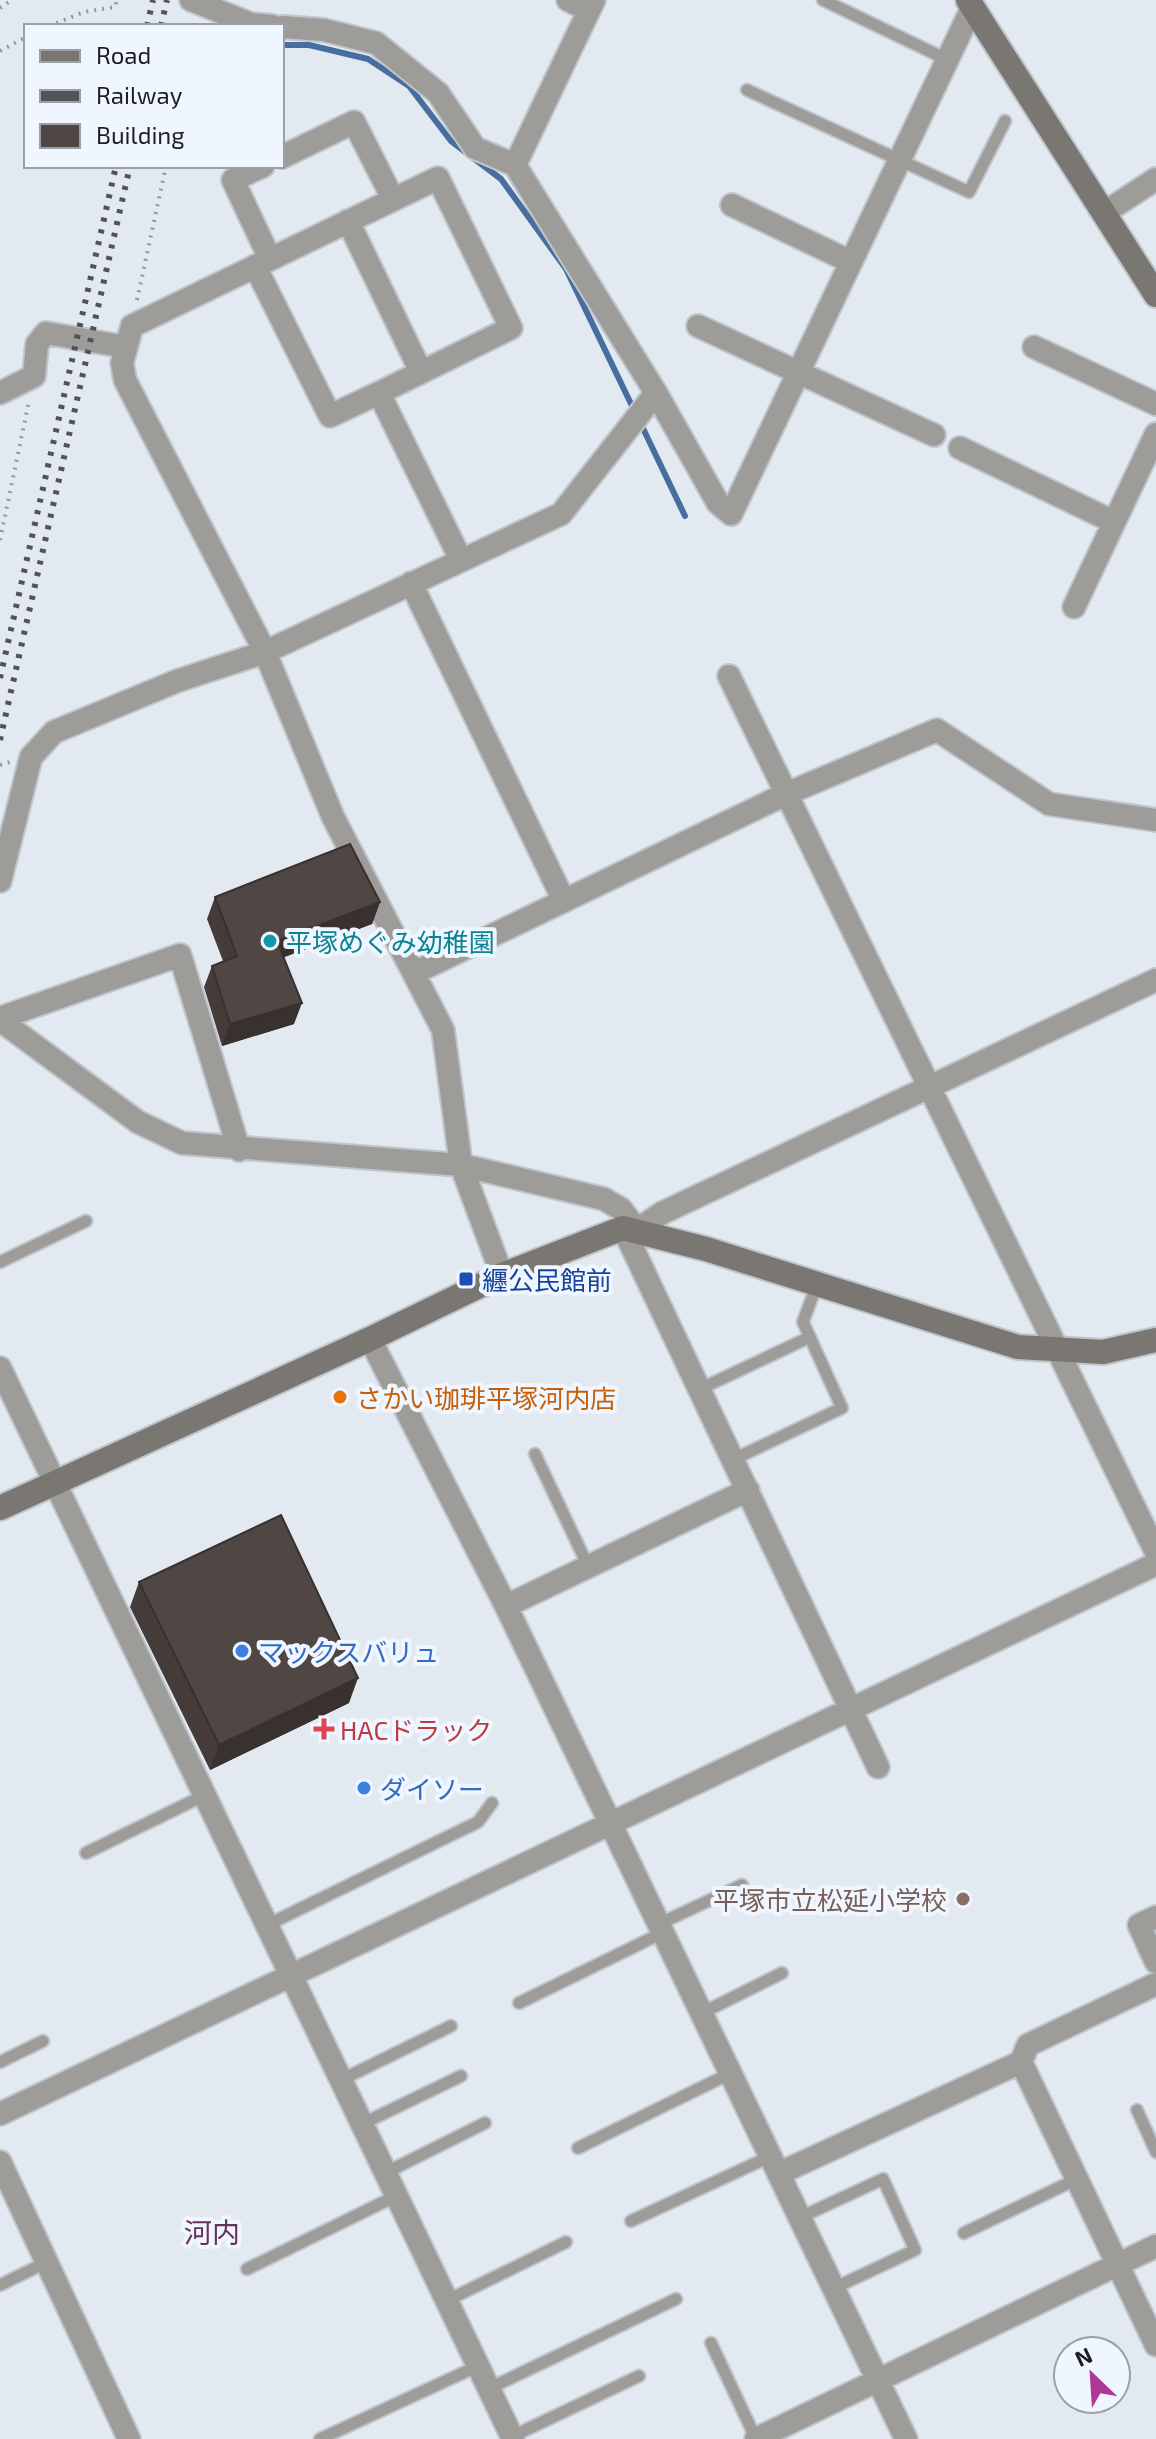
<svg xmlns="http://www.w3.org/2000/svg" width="1156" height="2439" viewBox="0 0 1156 2439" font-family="'Exo 2','Noto Sans JP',sans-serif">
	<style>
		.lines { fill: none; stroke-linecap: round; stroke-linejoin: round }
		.stream { stroke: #486ea0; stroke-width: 6 }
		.lane-casing { stroke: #bec5cc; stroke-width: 15 }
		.street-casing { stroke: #bec5cc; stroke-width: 26 }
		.secondary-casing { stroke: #bec5cc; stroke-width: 28 }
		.path { stroke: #93999f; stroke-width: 4; stroke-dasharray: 2 6; stroke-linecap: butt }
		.lane { stroke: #9e9c98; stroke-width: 11 }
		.street { stroke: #9e9c98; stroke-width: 22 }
		.secondary { stroke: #7a7772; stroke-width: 24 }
		.rail { stroke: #505458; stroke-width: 6; stroke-dasharray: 4 8; stroke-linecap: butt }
		.wall { fill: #453c3a }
		.shaded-wall { fill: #383130 }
		.building { fill: #504644; stroke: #383130; stroke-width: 2 }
		.culture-dot { fill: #0f9aa8; stroke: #eff6ff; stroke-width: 3 }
		.transit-dot { fill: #1a4fb4; stroke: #eff6ff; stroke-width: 3 }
		.food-dot { fill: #e8710a; stroke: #eff6ff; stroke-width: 3 }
		.shop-dot { fill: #3f7fe0; stroke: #eff6ff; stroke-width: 3 }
		.health-dot { fill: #e0444e; stroke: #eff6ff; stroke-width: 3 }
		.education-dot { fill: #8d6e63; stroke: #eff6ff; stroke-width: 3 }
		.labels { text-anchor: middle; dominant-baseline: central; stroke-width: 8; stroke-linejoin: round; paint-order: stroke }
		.culture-label { font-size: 26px; fill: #0d838f; stroke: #eff6ff; text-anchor: start }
		.transit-label { font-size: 26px; fill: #164399; stroke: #eff6ff; text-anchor: start }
		.food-label { font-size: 26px; fill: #c56008; stroke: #eff6ff; text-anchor: start }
		.shop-label { font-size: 26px; fill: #366cbe; stroke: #eff6ff; text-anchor: start }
		.health-label { font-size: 26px; fill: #be3a42; stroke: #eff6ff; text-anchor: start }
		.education-label { font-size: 26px; fill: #785e54; stroke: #eff6ff; text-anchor: end }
		.neighbourhood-label { font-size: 28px; fill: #68305b; stroke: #eff6ff }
	</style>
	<rect width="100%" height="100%" fill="#e2e9f1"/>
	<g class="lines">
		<!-- stream -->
		<path class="stream" d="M 282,45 L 309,45 L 368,59 L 409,86 L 451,141 L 501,179 L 566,269 L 634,410
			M 639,420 L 685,516"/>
		<defs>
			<path id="lane" d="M 823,0 L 948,60
				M 747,90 L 969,192 L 1005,121
				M 0,1262 L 86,1221
				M 700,1389 L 810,1337
				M 535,1454 L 588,1566
				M 734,1459 L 842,1408 L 803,1322 L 817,1284
				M 86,1853 L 205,1795
				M 659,1924 L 742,1885
				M 267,1925 L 478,1822 L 492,1803
				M 519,2003 L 664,1932
				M 702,2013 L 782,1973
				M 0,2062 L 43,2041
				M 341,2080 L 451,2026
				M 1137,2110 L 1156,2152
				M 362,2124 L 461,2076
				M 578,2148 L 731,2073
				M 385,2173 L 485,2123
				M 801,2217 L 883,2179 L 915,2250 L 834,2288
				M 631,2221 L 771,2156
				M 964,2233 L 1077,2179
				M 247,2269 L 396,2196
				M 0,2285 L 47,2262
				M 446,2301 L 566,2242
				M 711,2343 L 756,2439
				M 488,2389 L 676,2299
				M 511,2437 L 639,2376
				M 320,2439 L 478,2366"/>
			<path id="street" d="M 191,0 L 251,24 L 272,26
				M 568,0 L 589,10
				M 282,27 L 324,30 L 376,43 L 438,93 L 475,148 L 515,165 L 656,393 L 718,503 L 731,514 L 972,8
				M 282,157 L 354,122 L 393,199
				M 515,165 L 594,0
				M 263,166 L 233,180 L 270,259
				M 732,205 L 851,262
				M 1104,213 L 1156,179
				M 348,221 L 421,372
				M 255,266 L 330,416 L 379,393
				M 698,326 L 934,435
				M 1034,347 L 1156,404
				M 0,393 L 34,376 L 37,344 L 46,333 L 126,347
				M 960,448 L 1114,522
				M 461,560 L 379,393 L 511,328 L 438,178 L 132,326 L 122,363 L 125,380 L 265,652 L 333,817 L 443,1030 L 461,1165 L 502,1275
				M 411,583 L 564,901
				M 1074,607 L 1156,434
				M 729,676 L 1156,1552
				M 0,881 L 31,757 L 54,732 L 177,681 L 265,652 L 561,514 L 656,393
				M 414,973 L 786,794 L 937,730 L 1049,804 L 1156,820
				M 0,1018 L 180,955 L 239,1150
				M 0,1020 L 138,1122 L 182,1143 L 461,1165 L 604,1199 L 621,1209 L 637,1230 L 662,1213 L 1156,980
				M 623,1228 L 878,1767
				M 370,1339 L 506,1606 L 906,2439
				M 0,1368 L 513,2439
				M 506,1606 L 748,1490
				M 1156,1917 L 1139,1925 L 1156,1962
				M 1021,2062 L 1156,2345
				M 0,2114 L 1156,1564
				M 0,2162 L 129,2439
				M 780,2173 L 1021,2062 L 1028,2045 L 1156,1984
				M 756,2439 L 1156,2246"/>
			<path id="secondary" d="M 968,0 L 1156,295
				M 0,1508 L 370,1339 L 502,1275 L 623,1228 L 706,1249 L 1018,1347 L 1103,1352 L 1156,1340"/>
		</defs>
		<!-- lane casing -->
		<use href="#lane" class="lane-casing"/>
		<!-- street casing -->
		<use href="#street" class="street-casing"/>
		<!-- secondary casing -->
		<use href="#secondary" class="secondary-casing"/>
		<!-- path -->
		<path class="path" d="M 0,8 L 12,0
			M 49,26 L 84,12 L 115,7 L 117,0
			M 0,51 L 26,37
			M 137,300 L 166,166
			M 0,540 L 29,401
			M 0,765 L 10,762"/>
		<!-- lane -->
		<use href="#lane" class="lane"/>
		<!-- street -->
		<use href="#street" class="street"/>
		<!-- secondary -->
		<use href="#secondary" class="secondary"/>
		<!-- rail -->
		<path class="rail" d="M 147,26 L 153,0
			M 161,26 L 167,0
			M 0,678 L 116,166
			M 0,740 L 130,166"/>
	</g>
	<!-- wall -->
	<path class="wall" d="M 215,897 L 380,902 L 372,924 L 283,957 L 294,1024 L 222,1046 L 204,987 L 212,966 L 223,961 L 207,919 Z
		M 139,1582 L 349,1703 L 210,1770 L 130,1607 Z"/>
	<!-- shaded-wall -->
	<path class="shaded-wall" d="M 380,902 L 372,924 L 269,963 L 277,941 Z
		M 302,1003 L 294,1024 L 222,1046 L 230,1024 Z
		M 358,1678 L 349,1703 L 210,1770 L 219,1745 Z"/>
	<!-- building -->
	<path class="building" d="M 350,844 L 380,902 L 277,941 L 302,1003 L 230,1024 L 212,966 L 237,956 L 215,897 Z
		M 281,1515 L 358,1678 L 219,1745 L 139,1582 Z"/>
	<!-- markers -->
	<circle class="culture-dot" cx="270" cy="941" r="8"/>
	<rect class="transit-dot" x="458" y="1271" width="16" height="16" rx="4"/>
	<circle class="food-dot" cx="340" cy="1397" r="8"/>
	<g class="shop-dot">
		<circle cx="242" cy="1651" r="8"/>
		<circle cx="364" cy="1788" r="8"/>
	</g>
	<path class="health-dot" d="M320 1717h8v8h8v8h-8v8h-8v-8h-8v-8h8z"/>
	<circle class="education-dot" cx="963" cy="1899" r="8"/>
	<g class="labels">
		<!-- culture labels -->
		<g class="culture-label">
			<text x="286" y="941">平塚めぐみ幼稚園</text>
		</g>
		<!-- transit labels -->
		<g class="transit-label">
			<text x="482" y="1279">纒公民館前</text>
		</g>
		<!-- food labels -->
		<g class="food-label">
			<text x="356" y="1397">さかい珈琲平塚河内店</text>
		</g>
		<!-- shop labels -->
		<g class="shop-label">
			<text x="258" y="1651">マックスバリュ</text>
			<text x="380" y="1788">ダイソー</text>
		</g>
		<!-- health labels -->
		<g class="health-label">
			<text x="340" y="1729">HACドラック</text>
		</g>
		<!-- education labels -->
		<g class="education-label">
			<text x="947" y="1899">平塚市立松延小学校</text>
		</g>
		<!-- neighbourhood labels -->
		<g class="neighbourhood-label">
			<text x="212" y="2232">河内</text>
		</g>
	</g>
	<!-- legend -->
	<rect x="24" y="24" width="260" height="144" fill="#eff6ff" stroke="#9ba0a7" stroke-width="2"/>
	<rect x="40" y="50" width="40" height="12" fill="#7a7772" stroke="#9ba0a7" stroke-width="2"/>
	<text x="96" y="64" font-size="24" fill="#1c1f22">Road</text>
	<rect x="40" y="90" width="40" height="12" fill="#505458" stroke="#9ba0a7" stroke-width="2"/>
	<text x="96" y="104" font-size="24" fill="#1c1f22">Railway</text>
	<rect x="40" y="124" width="40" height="24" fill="#504644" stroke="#9ba0a7" stroke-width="2"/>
	<text x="96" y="144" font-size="24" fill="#1c1f22">Building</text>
	<!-- north arrow -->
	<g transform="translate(1092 2375) rotate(335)"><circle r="38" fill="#eff6ff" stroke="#9ba0a7" stroke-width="2"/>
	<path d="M0-6L14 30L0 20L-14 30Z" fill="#ac3994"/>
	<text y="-12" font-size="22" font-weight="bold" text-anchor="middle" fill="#1c1f22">N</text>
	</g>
</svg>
